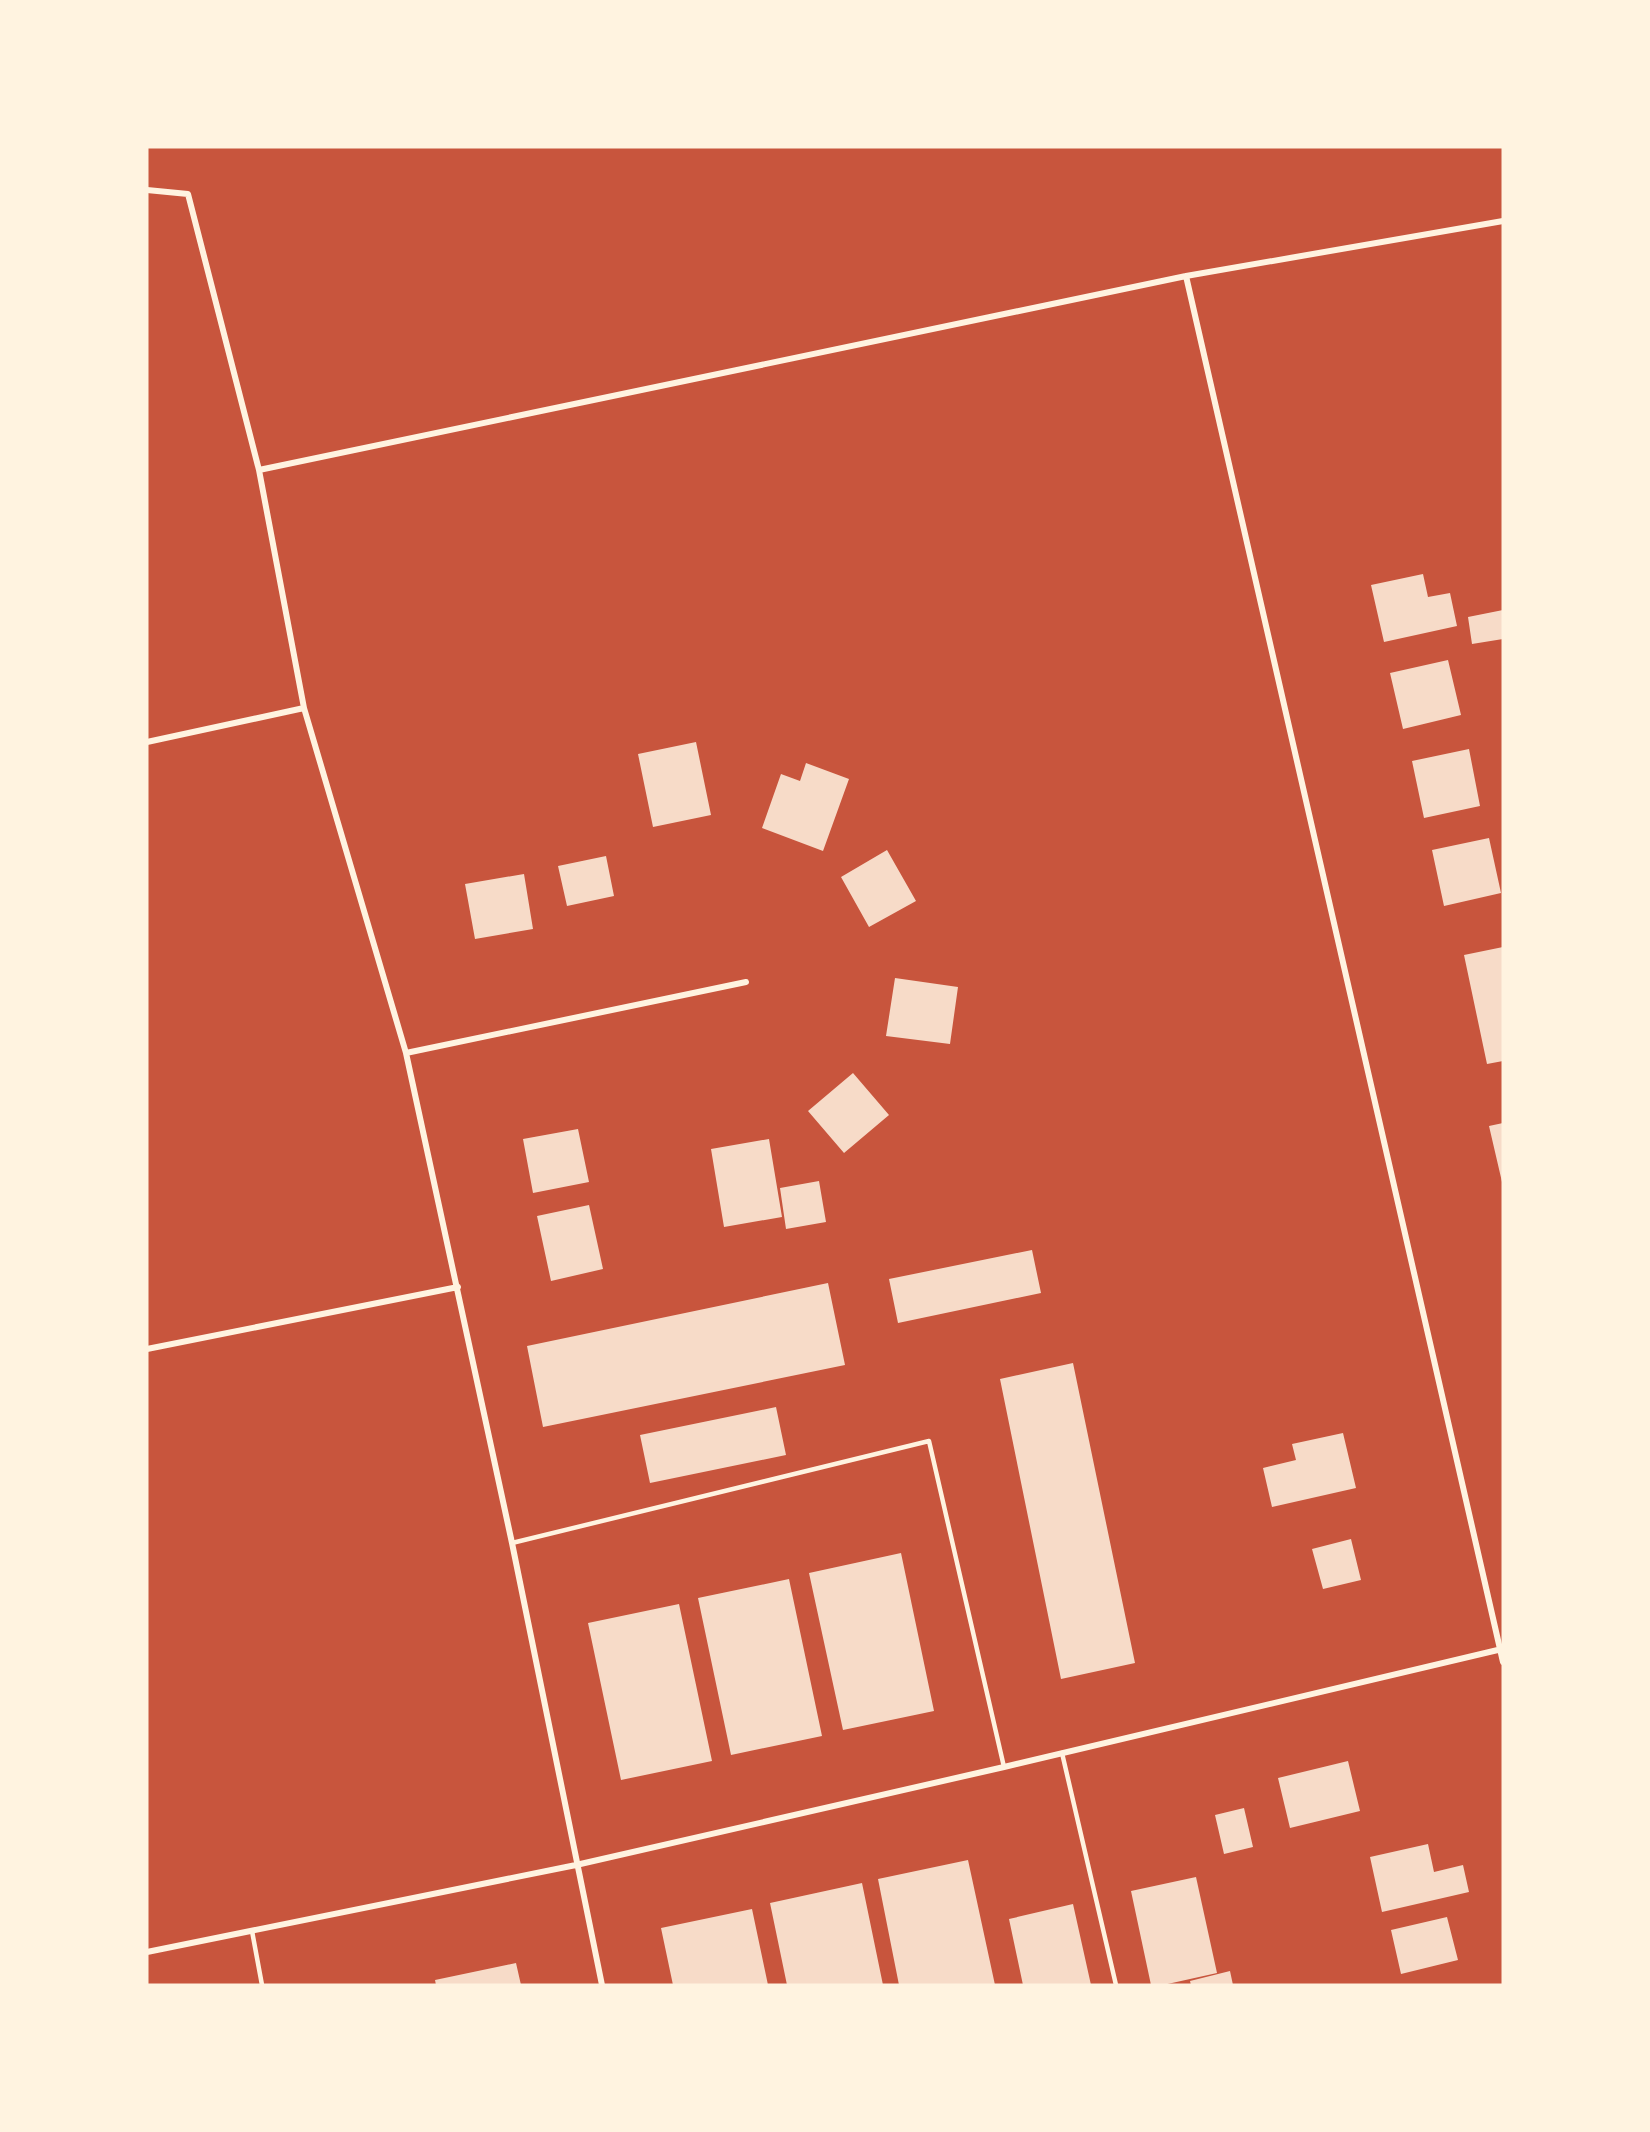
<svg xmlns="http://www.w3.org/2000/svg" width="1650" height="2132" viewBox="0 0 1650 2132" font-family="Arial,sans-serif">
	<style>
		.building { fill: #f7dbc8 }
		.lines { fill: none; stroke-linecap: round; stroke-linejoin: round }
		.service { stroke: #fff3e0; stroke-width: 4.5 }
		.minor { stroke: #fff3e0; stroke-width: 6 }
	</style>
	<rect width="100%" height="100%" fill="#c8553d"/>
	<!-- building -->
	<path class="building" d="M 1423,574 L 1428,597 L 1450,593 L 1457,626 L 1384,642 L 1371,585 Z
		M 1503,610 L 1503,639 L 1472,644 L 1468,617 Z
		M 1448,660 L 1461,715 L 1403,729 L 1390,673 Z
		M 696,742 L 711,815 L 653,827 L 638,754 Z
		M 1469,749 L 1480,806 L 1424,818 L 1412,761 Z
		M 806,763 L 849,779 L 823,851 L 762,828 L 781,774 L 800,781 Z
		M 1489,838 L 1501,893 L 1444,906 L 1432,850 Z
		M 887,850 L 916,901 L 869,927 L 841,877 Z
		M 606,856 L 614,896 L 567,906 L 558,866 Z
		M 524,874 L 533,929 L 475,939 L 465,884 Z
		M 1503,947 L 1503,1061 L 1487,1064 L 1464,955 Z
		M 895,978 L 958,987 L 950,1044 L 886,1036 Z
		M 853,1073 L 889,1115 L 844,1153 L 808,1111 Z
		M 1503,1123 L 1503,1182 L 1502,1182 L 1489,1126 Z
		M 578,1129 L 589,1182 L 533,1193 L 523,1139 Z
		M 769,1139 L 782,1217 L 724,1227 L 711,1149 Z
		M 819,1181 L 826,1222 L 786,1229 L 780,1188 Z
		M 589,1205 L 603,1269 L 551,1281 L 537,1216 Z
		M 1032,1250 L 1041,1293 L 898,1323 L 889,1279 Z
		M 828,1283 L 845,1365 L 543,1427 L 527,1346 Z
		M 1073,1363 L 1135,1663 L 1061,1679 L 1000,1379 Z
		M 776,1407 L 786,1455 L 650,1483 L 640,1435 Z
		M 1343,1433 L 1356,1488 L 1272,1507 L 1263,1468 L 1296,1460 L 1292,1444 Z
		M 1351,1539 L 1361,1580 L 1323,1589 L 1312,1549 Z
		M 901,1553 L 934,1711 L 843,1730 L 809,1573 Z
		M 789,1579 L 822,1736 L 731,1755 L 698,1598 Z
		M 679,1604 L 712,1761 L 621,1780 L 588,1623 Z
		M 1348,1761 L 1360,1811 L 1290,1828 L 1278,1778 Z
		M 1244,1808 L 1253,1847 L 1224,1854 L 1215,1815 Z
		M 1428,1844 L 1434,1872 L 1463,1865 L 1469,1892 L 1382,1912 L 1370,1857 Z
		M 968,1860 L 995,1985 L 899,1985 L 878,1879 Z
		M 1196,1877 L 1217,1973 L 1163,1985 L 1151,1985 L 1131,1891 Z
		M 862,1883 L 883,1985 L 787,1985 L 770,1903 Z
		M 1073,1904 L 1091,1985 L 1023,1985 L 1009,1919 Z
		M 752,1909 L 768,1985 L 673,1985 L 661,1928 Z
		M 1447,1917 L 1458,1960 L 1401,1974 L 1391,1930 Z
		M 516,1963 L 521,1985 L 436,1985 L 435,1980 Z
		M 1230,1971 L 1233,1985 L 1191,1985 L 1190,1981 Z"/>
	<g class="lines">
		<!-- service -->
		<path class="service" d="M 512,1543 L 929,1441 L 1004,1767
			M 1062,1753 L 1116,1985
			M 252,1931 L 262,1985"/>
		<!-- minor -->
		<path class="minor" d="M 147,190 L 188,194 L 259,470 L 304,708 L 406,1053 L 512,1543 L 602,1985
			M 1186,276 L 1503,1662
			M 259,470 L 1186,276 L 1503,221
			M 147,742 L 304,708
			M 406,1053 L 746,982
			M 147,1349 L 458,1287
			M 147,1952 L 576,1865 L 1004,1767 L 1502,1649"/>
	</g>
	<!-- border -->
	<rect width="1650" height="2132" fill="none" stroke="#fff3e0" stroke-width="297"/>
</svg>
